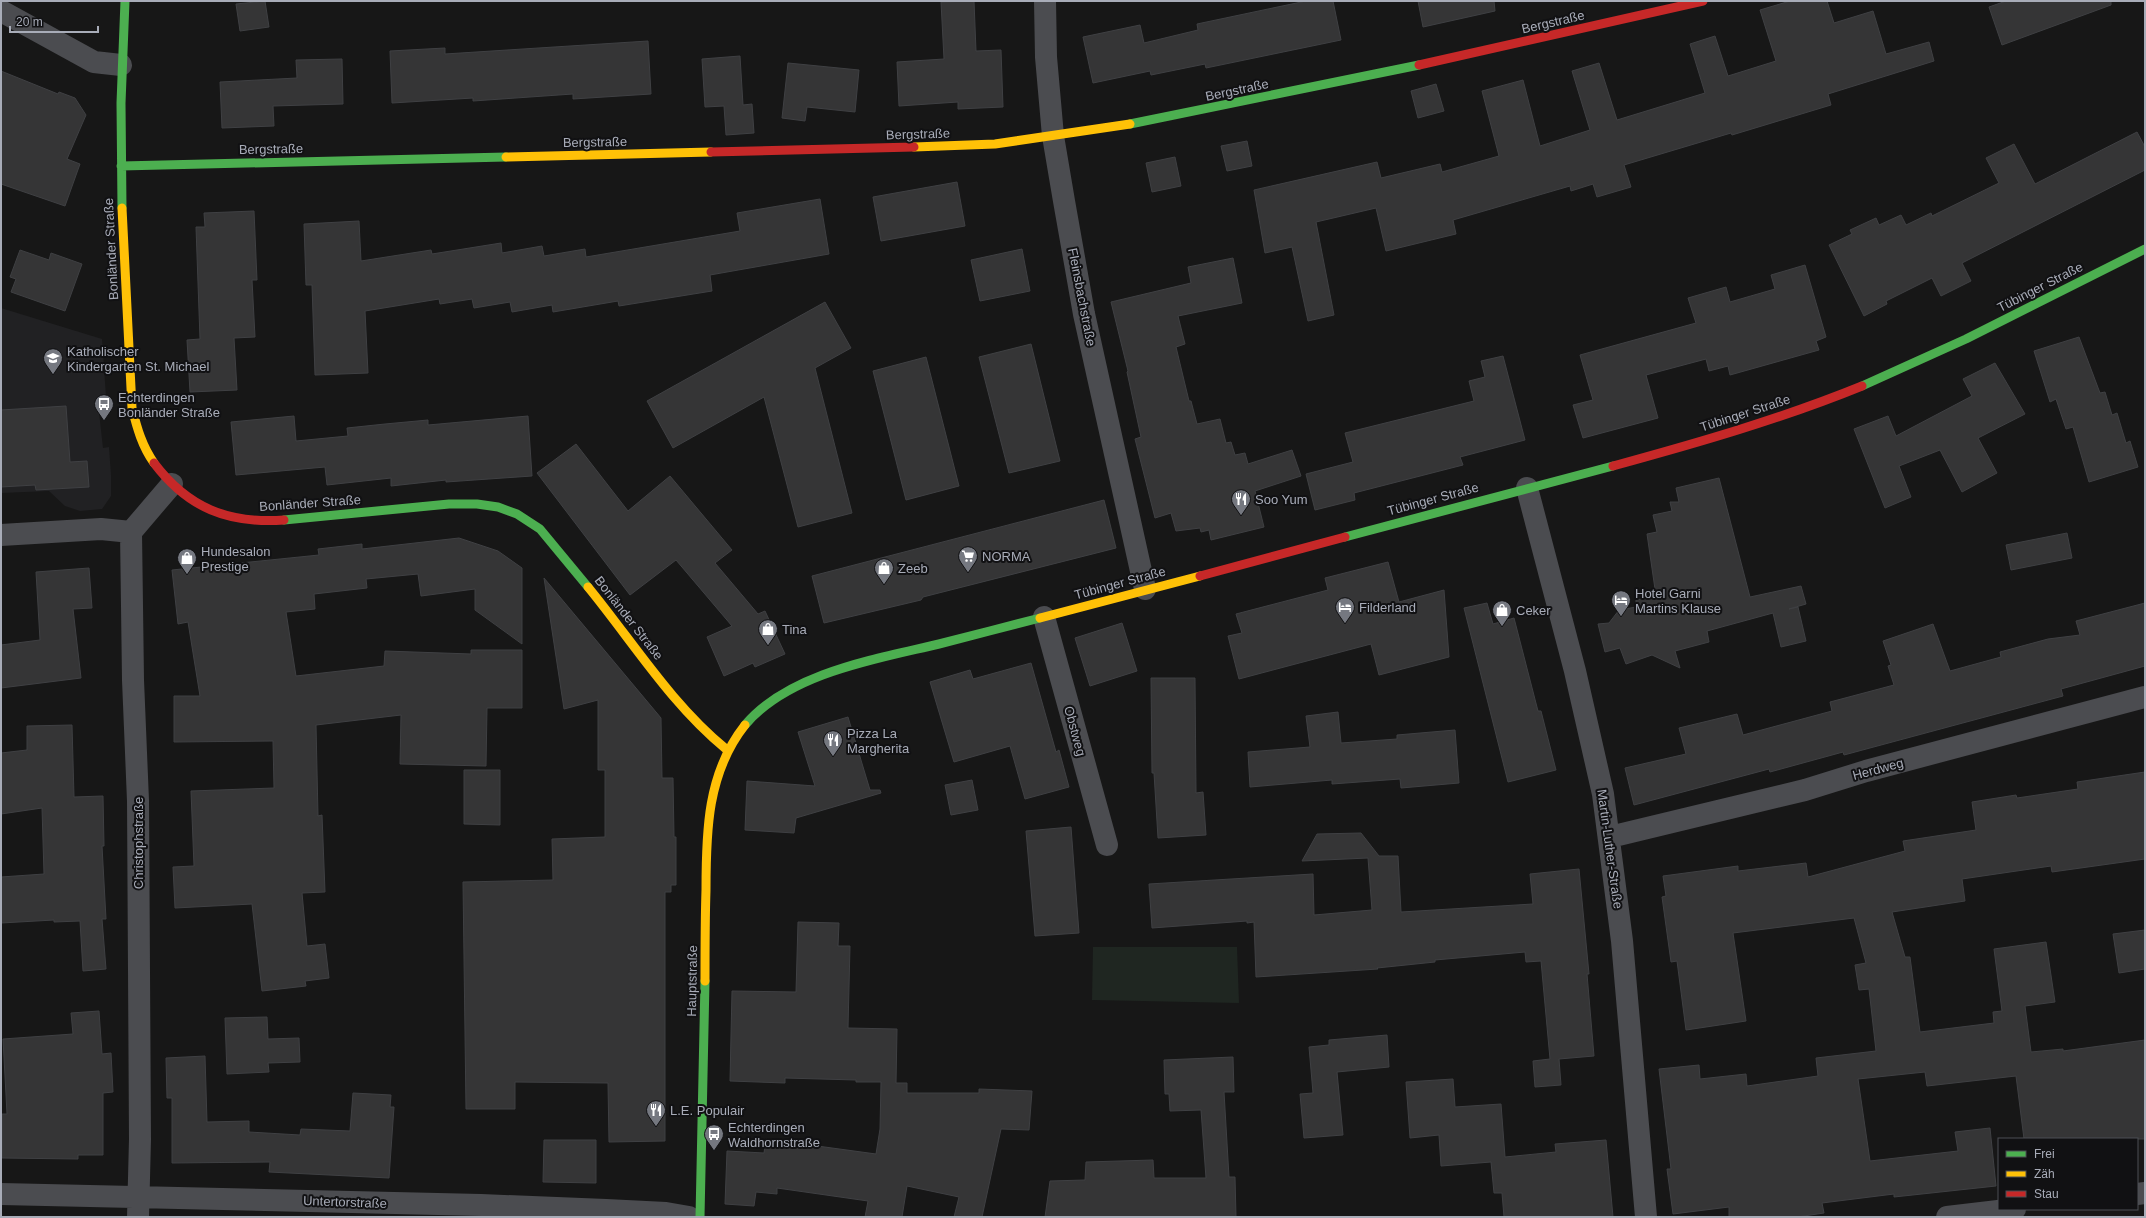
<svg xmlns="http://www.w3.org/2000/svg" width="2146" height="1218" viewBox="0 0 2146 1218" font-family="Helvetica,sans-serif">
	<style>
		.built { fill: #212123 }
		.green { fill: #1f2621 }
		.building { fill: #353536; stroke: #3f4043 }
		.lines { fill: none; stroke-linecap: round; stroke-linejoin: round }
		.street { stroke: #4b4c50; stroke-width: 22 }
		.fast { stroke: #4caf50; stroke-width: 9 }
		.slow { stroke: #ffc107; stroke-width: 9 }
		.jam { stroke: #c62828; stroke-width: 9 }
		.labels { text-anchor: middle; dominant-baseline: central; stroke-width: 4; stroke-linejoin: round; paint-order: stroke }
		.street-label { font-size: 13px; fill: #a8acb8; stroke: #111113 }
		.poi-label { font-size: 13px; fill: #a8acb8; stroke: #111113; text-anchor: start }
	</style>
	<rect width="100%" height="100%" fill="#171717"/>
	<!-- built -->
	<path class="built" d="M 1,308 L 102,339 L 107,411 L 99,412 L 103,448 L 109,447 L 111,475 L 111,496 L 102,509 L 80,511 L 65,506 L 49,491 L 1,493 Z"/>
	<!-- green -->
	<path class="green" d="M 1093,947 L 1237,947 L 1239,1003 L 1092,1000 Z"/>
	<!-- building -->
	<path class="building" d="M 265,1 L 269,27 L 240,31 L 236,4 Z
		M 974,1 L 976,51 L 1001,50 L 1003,107 L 958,109 L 958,102 L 899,106 L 897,62 L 944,59 L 941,2 Z
		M 1306,1 L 1333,1 L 1341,40 L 1206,68 L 1205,64 L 1151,75 L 1150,71 L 1093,83 L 1083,37 L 1140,25 L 1144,43 L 1198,30 L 1197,24 Z
		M 1418,1 L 1494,1 L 1495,11 L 1423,27 Z
		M 1790,1 L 1827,1 L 1834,23 L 1873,11 L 1886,54 L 1929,42 L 1934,61 L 1828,94 L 1831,105 L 1732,135 L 1731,133 L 1624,165 L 1631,187 L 1597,197 L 1593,184 L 1571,191 L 1570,186 L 1453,220 L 1456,234 L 1386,251 L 1376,208 L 1316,222 L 1334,315 L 1308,321 L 1292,247 L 1265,253 L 1254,190 L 1377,162 L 1381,178 L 1440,164 L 1442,172 L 1499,156 L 1482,91 L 1523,80 L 1540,146 L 1590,130 L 1572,71 L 1599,63 L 1617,120 L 1705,93 L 1690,44 L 1715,36 L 1728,76 L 1776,61 L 1760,10 Z
		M 2006,1 L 2111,1 L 2111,5 L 2002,45 L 1989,7 Z
		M 648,41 L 651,94 L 573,99 L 573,94 L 473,101 L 473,98 L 392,103 L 390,51 L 445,48 L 445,54 Z
		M 740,56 L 743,105 L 752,104 L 754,133 L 726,135 L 724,106 L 705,107 L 702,59 Z
		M 342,59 L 343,104 L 273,106 L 274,126 L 222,128 L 220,82 L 297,78 L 296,60 Z
		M 788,63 L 859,70 L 855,112 L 807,107 L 805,121 L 782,118 Z
		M 1,71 L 58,94 L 59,92 L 75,98 L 86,115 L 67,159 L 80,164 L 65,206 L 1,184 Z
		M 1436,84 L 1444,111 L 1418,118 L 1411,91 Z
		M 2137,132 L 2145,147 L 2145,170 L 1962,263 L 1971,281 L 1941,296 L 1932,278 L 1886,301 L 1887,304 L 1864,316 L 1829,245 L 1852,234 L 1850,230 L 1876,218 L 1879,225 L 1901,215 L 1906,225 L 1931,213 L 1932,216 L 1999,183 L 1986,158 L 2014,144 L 2035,184 Z
		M 1247,141 L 1252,166 L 1227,171 L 1221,146 Z
		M 1175,157 L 1181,186 L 1152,192 L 1146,163 Z
		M 957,182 L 965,226 L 881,241 L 873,197 Z
		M 820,199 L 829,254 L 710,275 L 712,291 L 619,306 L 618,301 L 553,312 L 552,305 L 512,312 L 510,302 L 474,308 L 472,299 L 440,304 L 439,299 L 365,311 L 368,373 L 315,375 L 312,285 L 306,285 L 304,224 L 359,221 L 361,261 L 431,250 L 432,254 L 501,243 L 502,253 L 542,246 L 544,256 L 585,249 L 586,257 L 740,231 L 737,213 Z
		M 254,211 L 257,280 L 252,280 L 255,337 L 234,338 L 237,390 L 190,392 L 187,340 L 200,339 L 196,227 L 205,227 L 204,213 Z
		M 1022,249 L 1030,291 L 980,301 L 971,260 Z
		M 20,250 L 49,260 L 51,253 L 82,264 L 65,311 L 11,292 L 16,279 L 10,277 Z
		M 1233,258 L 1242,303 L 1178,316 L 1185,344 L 1176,347 L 1189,401 L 1191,401 L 1197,424 L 1220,419 L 1226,443 L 1231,442 L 1235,455 L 1245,453 L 1248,464 L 1292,450 L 1301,476 L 1255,491 L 1264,527 L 1211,540 L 1209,530 L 1201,532 L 1200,528 L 1176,531 L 1171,513 L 1155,518 L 1135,439 L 1141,437 L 1127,372 L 1128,371 L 1111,302 L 1191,283 L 1188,267 Z
		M 1805,265 L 1826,337 L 1816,341 L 1819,350 L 1730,375 L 1728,366 L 1709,371 L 1706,359 L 1646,375 L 1658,418 L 1583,438 L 1573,405 L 1593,400 L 1580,355 L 1696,323 L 1688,298 L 1726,287 L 1730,302 L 1775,289 L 1771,275 Z
		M 825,302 L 851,348 L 815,368 L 852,513 L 798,527 L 764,397 L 673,448 L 647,401 Z
		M 2079,337 L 2100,393 L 2105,392 L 2112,415 L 2117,413 L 2126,443 L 2130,441 L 2138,467 L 2089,482 L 2073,427 L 2066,429 L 2056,399 L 2050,402 L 2034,351 Z
		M 1031,344 L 1060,461 L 1009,473 L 979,357 Z
		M 1503,356 L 1525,440 L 1460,457 L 1463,465 L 1354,493 L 1355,500 L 1315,510 L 1306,474 L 1353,462 L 1345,433 L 1474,401 L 1469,381 L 1485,377 L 1481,361 Z
		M 926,357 L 959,486 L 906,500 L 873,371 Z
		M 1995,363 L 2025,414 L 1978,438 L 1997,473 L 1962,492 L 1940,450 L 1899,466 L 1911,497 L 1885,508 L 1854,429 L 1888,416 L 1896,436 L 1972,396 L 1963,379 Z
		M 66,406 L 70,462 L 87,461 L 89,487 L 36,490 L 35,485 L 1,487 L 1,410 Z
		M 294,416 L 296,441 L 348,436 L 347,428 L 385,424 L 428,420 L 428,425 L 528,416 L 532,476 L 446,482 L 446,480 L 391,486 L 391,478 L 327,485 L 325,467 L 236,475 L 231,422 Z
		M 576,444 L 628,511 L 670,476 L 732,550 L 715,563 L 758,614 L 765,611 L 785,654 L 755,667 L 753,663 L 724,676 L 707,637 L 732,626 L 676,560 L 630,595 L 537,473 Z
		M 1719,478 L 1750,597 L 1801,586 L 1806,604 L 1789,609 L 1798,607 L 1806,641 L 1781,647 L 1773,613 L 1707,631 L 1709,642 L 1675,651 L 1680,668 L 1652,655 L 1626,664 L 1620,648 L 1605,652 L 1598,624 L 1609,623 L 1619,610 L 1636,607 L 1636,600 L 1656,596 L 1647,534 L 1657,532 L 1653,515 L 1672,511 L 1670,502 L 1679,502 L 1676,488 Z
		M 1104,500 L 1116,548 L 923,597 L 921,600 L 824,623 L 812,576 Z
		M 2067,533 L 2072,558 L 2011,570 L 2006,545 Z
		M 459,538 L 498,551 L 522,568 L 522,644 L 475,610 L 475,589 L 421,596 L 418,574 L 366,579 L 367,588 L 314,594 L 315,609 L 286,612 L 296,676 L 384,666 L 385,651 L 471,654 L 471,650 L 522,650 L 522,708 L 487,708 L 486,766 L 400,764 L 401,715 L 316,725 L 318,816 L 322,815 L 325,892 L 302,893 L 307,946 L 325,944 L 329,978 L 305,981 L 306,986 L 262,991 L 252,904 L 175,908 L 173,867 L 194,866 L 191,791 L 274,788 L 273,741 L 174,742 L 174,696 L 200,696 L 188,622 L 178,624 L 172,570 L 319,555 L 318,549 L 362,544 L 362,549 Z
		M 1388,562 L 1399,602 L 1444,590 L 1449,657 L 1379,675 L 1371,644 L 1239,679 L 1228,636 L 1242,633 L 1236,614 L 1328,590 L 1325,578 Z
		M 89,568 L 92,608 L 73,609 L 81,678 L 1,688 L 1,645 L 40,640 L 36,572 Z
		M 544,578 L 661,718 L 662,778 L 673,778 L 674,837 L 676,837 L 676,885 L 671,885 L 671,892 L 665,892 L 665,1141 L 609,1142 L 608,1083 L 515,1082 L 515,1109 L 466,1109 L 463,882 L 553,880 L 552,839 L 605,837 L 605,770 L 598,770 L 598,700 L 564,709 Z
		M 1487,603 L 1493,624 L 1514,618 L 1538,711 L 1541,711 L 1556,770 L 1508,782 L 1464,608 Z
		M 2145,603 L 2145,666 L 2061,689 L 2063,696 L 1844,755 L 1843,752 L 1770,772 L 1769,769 L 1634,805 L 1625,768 L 1686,754 L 1679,728 L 1737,714 L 1743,735 L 1832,711 L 1830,702 L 1894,685 L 1888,666 L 1891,665 L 1883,641 L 1933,624 L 1950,671 L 2001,657 L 2000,652 L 2048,639 L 2080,635 L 2076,621 Z
		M 1122,623 L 1137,671 L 1090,686 L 1075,638 Z
		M 1031,663 L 1056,752 L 1059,750 L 1069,787 L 1025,799 L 1010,746 L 954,762 L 930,682 L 970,670 L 973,679 Z
		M 1151,678 L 1195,678 L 1196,793 L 1203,792 L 1206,835 L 1158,838 L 1154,773 L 1152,773 Z
		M 1338,712 L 1341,743 L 1397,739 L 1397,735 L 1455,730 L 1459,783 L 1401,788 L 1400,779 L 1332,784 L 1332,780 L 1250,787 L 1248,752 L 1310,747 L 1306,716 Z
		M 848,717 L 870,790 L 880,790 L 881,793 L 796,818 L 794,833 L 745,830 L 747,781 L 815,786 L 798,732 Z
		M 72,725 L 74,797 L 103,796 L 104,846 L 102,846 L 106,919 L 102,919 L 106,969 L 83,971 L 80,921 L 54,922 L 54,920 L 1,923 L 1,877 L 44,874 L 42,808 L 1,814 L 1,753 L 27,750 L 27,726 Z
		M 464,770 L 500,770 L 500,825 L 464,824 Z
		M 2145,772 L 2145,859 L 2052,872 L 2051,866 L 1962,879 L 1965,901 L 1892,912 L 1905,957 L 1910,957 L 1920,1032 L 1994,1023 L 1993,1012 L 2002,1011 L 1994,949 L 2046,942 L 2055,1002 L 2025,1006 L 2031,1052 L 2063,1049 L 2063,1051 L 2145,1040 L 2145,1139 L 2024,1139 L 2016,1076 L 1927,1086 L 1925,1072 L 1858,1079 L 1870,1161 L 1958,1151 L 1955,1132 L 1990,1128 L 1996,1186 L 1894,1197 L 1894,1194 L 1822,1203 L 1824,1213 L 1797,1217 L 1729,1217 L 1729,1207 L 1673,1214 L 1667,1169 L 1671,1169 L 1659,1069 L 1699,1065 L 1700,1079 L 1746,1074 L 1747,1086 L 1818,1076 L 1816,1058 L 1876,1051 L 1869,989 L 1859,990 L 1855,965 L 1866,963 L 1854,918 L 1733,933 L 1746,1021 L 1686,1030 L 1677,961 L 1671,962 L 1662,897 L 1666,896 L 1663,876 L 1738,866 L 1738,871 L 1806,863 L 1808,877 L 1905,851 L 1903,841 L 1976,830 L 1972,802 L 2016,795 L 2017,798 L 2078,789 L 2077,782 Z
		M 972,780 L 978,810 L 951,815 L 945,785 Z
		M 1071,827 L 1079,933 L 1035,936 L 1026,831 Z
		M 1361,833 L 1379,856 L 1398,856 L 1401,912 L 1533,904 L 1530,874 L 1579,869 L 1589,974 L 1587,974 L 1594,1056 L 1559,1059 L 1561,1085 L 1535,1087 L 1533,1061 L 1550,1059 L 1541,961 L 1526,962 L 1525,952 L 1435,960 L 1435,962 L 1377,968 L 1378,969 L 1256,977 L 1254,922 L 1247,923 L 1247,921 L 1152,928 L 1149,884 L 1313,874 L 1314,915 L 1372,910 L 1368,858 L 1302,861 L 1317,834 Z
		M 798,922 L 839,923 L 838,946 L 850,946 L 848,1028 L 897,1029 L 896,1083 L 907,1083 L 907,1093 L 979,1093 L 979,1089 L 1032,1091 L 1029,1130 L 1001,1129 L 982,1217 L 954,1217 L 959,1197 L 907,1186 L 902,1217 L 865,1217 L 868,1201 L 777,1188 L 777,1194 L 756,1192 L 754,1206 L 725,1204 L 727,1151 L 764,1153 L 766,1139 L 876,1154 L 880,1129 L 881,1082 L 856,1082 L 856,1080 L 785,1078 L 785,1083 L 730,1081 L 732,991 L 796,992 Z
		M 2145,930 L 2145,969 L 2119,973 L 2113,934 Z
		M 99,1011 L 102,1054 L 111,1053 L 113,1092 L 103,1093 L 103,1155 L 78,1155 L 78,1159 L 2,1158 L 2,1114 L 7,1114 L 3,1039 L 73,1034 L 71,1013 Z
		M 267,1017 L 268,1039 L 299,1038 L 300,1062 L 268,1063 L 269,1072 L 227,1074 L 225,1018 Z
		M 1387,1035 L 1389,1067 L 1337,1072 L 1343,1135 L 1304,1138 L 1300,1094 L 1313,1093 L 1309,1047 L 1329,1045 L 1329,1040 Z
		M 205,1056 L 207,1122 L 249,1121 L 249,1132 L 300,1135 L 301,1129 L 350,1131 L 353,1093 L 391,1095 L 390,1107 L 394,1107 L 389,1178 L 269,1172 L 270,1162 L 172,1163 L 172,1098 L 167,1098 L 166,1058 Z
		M 1233,1057 L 1234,1092 L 1224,1092 L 1229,1177 L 1235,1177 L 1236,1217 L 1045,1217 L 1050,1181 L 1085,1180 L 1086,1162 L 1153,1160 L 1154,1178 L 1206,1178 L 1201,1110 L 1170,1111 L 1169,1094 L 1165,1094 L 1164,1060 Z
		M 1453,1079 L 1455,1107 L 1501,1104 L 1505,1157 L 1556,1152 L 1555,1144 L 1606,1140 L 1613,1217 L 1504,1217 L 1502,1193 L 1494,1193 L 1491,1162 L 1441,1166 L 1439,1135 L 1410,1138 L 1406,1082 Z
		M 544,1140 L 596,1140 L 596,1183 L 543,1182 Z"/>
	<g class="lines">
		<!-- street -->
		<path class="street" d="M 1045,1 L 1046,57 L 1053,136 L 1064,201 L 1084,314 L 1145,589
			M 1,11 L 94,62 L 121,65
			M 1527,488 L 1575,671 L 1603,794 L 1622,941 L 1646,1217
			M 1,535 L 101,529 L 131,532
			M 1044,617 L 1107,845
			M 1610,837 L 1805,790 L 1866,771 L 2145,697
			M 1,1194 L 481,1205 L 606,1210 L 666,1213 L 689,1217
			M 2137,1194 L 2145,1193
			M 138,1217 L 140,1139 L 138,801 L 133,680 L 131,532 L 172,484
			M 1947,1217 L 2015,1209"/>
		<!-- fast -->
		<path class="fast" d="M 1130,124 L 1419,65
			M 121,166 L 506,157
			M 122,208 L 121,103 L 125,1
			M 1862,386 L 1966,339 L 2145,249
			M 284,520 L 449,504 L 477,504 L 498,507 L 517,514 L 540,529 L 588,587
			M 1345,537 L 1613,466
			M 745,725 C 789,673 876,659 939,644 C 973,635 1006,627 1040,618
			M 700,1217 L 705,981"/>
		<!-- slow -->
		<path class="slow" d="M 914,147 L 995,144 L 1130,124
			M 506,157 L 711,152
			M 122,208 L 132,408 C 137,428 142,446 154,463
			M 588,587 C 633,642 671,704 726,749
			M 1040,618 L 1200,576
			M 705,981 C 705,951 705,920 706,890 C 706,832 707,773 745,725"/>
		<!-- jam -->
		<path class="jam" d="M 1419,65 L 1703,1
			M 711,152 L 914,147
			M 154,463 C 188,508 228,524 284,520
			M 1613,466 C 1697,443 1781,419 1862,386
			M 1200,576 L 1345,537"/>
	</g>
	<!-- icons -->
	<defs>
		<symbol id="school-pin" viewBox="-11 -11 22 30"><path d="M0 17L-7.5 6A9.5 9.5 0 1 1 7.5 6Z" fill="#757880" stroke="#111113"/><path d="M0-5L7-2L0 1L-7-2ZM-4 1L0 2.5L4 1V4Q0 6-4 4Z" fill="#fff"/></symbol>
		<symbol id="bus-pin" viewBox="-11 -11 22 30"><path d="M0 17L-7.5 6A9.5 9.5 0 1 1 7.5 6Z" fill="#757880" stroke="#111113"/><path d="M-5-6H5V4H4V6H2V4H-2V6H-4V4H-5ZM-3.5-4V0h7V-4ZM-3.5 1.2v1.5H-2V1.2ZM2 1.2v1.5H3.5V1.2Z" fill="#fff"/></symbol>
		<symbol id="restaurant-pin" viewBox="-11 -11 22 30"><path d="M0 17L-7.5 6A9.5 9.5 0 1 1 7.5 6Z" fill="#757880" stroke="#111113"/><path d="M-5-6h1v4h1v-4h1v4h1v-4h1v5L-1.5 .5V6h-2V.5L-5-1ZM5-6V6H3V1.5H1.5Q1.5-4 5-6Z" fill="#fff"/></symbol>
		<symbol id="supermarket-pin" viewBox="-11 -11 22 30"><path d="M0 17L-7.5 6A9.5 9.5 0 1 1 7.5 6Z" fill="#757880" stroke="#111113"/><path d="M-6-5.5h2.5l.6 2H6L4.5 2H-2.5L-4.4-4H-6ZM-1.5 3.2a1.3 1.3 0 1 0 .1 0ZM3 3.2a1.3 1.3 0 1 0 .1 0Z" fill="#fff"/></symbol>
		<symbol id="shop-pin" viewBox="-11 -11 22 30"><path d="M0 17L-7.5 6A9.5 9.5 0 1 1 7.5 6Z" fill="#757880" stroke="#111113"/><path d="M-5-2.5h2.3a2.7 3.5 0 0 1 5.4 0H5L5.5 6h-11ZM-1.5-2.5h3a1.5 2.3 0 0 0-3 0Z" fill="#fff"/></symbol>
		<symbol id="hotel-pin" viewBox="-11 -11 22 30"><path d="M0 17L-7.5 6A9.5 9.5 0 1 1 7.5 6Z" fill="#757880" stroke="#111113"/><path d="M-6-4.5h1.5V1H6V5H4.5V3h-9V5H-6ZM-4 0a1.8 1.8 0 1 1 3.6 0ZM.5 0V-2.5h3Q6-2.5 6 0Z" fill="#fff"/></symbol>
	</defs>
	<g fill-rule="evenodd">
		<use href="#school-pin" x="42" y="347" width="22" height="30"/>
		<use href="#bus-pin" x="93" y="393" width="22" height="30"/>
		<use href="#restaurant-pin" x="1230" y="488" width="22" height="30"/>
		<use href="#supermarket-pin" x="957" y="545" width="22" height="30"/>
		<use href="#shop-pin" x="176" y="547" width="22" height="30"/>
		<use href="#shop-pin" x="873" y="557" width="22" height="30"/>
		<use href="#hotel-pin" x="1610" y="589" width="22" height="30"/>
		<use href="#hotel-pin" x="1334" y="596" width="22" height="30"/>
		<use href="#shop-pin" x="1491" y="599" width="22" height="30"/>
		<use href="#shop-pin" x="757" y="618" width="22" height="30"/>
		<use href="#restaurant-pin" x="822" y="729" width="22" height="30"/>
		<use href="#restaurant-pin" x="645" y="1099" width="22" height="30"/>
		<use href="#bus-pin" x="703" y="1123" width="22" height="30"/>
	</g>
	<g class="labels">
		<!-- street labels -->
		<g class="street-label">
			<text transform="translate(1553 22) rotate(-13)">Bergstraße</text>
			<text transform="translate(1237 90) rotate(-12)">Bergstraße</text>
			<text transform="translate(918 134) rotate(-2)">Bergstraße</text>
			<text transform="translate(595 142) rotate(-1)">Bergstraße</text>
			<text transform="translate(271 149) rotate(-1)">Bergstraße</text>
			<text transform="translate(111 249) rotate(-93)">Bonländer Straße</text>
			<text transform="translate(2040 287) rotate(-27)">Tübinger Straße</text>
			<text transform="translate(1082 297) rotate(79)">Fleinsbachstraße</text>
			<text transform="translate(1745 413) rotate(-18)">Tübinger Straße</text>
			<text transform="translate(1433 499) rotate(-15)">Tübinger Straße</text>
			<text transform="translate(310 503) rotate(-4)">Bonländer Straße</text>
			<text transform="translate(1120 583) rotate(-15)">Tübinger Straße</text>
			<text transform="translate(629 618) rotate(52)">Bonländer Straße</text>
			<text transform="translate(1075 731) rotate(75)">Obstweg</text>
			<text transform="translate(1878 769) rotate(-15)">Herdweg</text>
			<text transform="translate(138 843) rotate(-90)">Christophstraße</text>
			<text transform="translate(1610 849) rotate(82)">Martin-Luther-Straße</text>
			<text transform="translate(692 981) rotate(-89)">Hauptstraße</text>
			<text transform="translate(345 1202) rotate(2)">Untertorstraße</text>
		</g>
		<!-- poi labels -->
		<g class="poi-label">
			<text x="67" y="351">Katholischer<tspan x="67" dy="15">Kindergarten St. Michael</tspan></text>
			<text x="118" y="397">Echterdingen<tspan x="118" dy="15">Bonländer Straße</tspan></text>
			<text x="1255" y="499">Soo Yum</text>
			<text x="201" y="551">Hundesalon<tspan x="201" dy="15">Prestige</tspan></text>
			<text x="982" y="556">NORMA</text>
			<text x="898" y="568">Zeeb</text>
			<text x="1635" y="593">Hotel Garni<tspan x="1635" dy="15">Martins Klause</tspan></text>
			<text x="1359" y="607">Filderland</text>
			<text x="1516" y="610">Ceker</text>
			<text x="782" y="629">Tina</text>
			<text x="847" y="733">Pizza La<tspan x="847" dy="15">Margherita</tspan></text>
			<text x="670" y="1110">L.E. Populair</text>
			<text x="728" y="1127">Echterdingen<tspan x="728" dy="15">Waldhornstraße</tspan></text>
		</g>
	</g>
	<!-- border -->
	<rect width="2146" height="1218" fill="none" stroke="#a8acb8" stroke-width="4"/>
	<!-- legend -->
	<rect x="1998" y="1138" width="140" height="72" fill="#111113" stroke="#4d4f55"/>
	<rect x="2006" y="1151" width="20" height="6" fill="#4caf50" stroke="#4d4f55"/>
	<text x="2034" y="1158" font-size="12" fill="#a8acb8">Frei</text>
	<rect x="2006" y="1171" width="20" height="6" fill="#ffc107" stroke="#4d4f55"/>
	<text x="2034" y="1178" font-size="12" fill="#a8acb8">Zäh</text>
	<rect x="2006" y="1191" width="20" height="6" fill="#c62828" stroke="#4d4f55"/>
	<text x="2034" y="1198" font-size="12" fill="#a8acb8">Stau</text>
	<!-- scale -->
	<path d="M10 26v6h88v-6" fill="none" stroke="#a8acb8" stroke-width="2"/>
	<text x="16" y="26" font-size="12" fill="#a8acb8" stroke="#111113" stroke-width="3" paint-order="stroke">20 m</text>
</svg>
